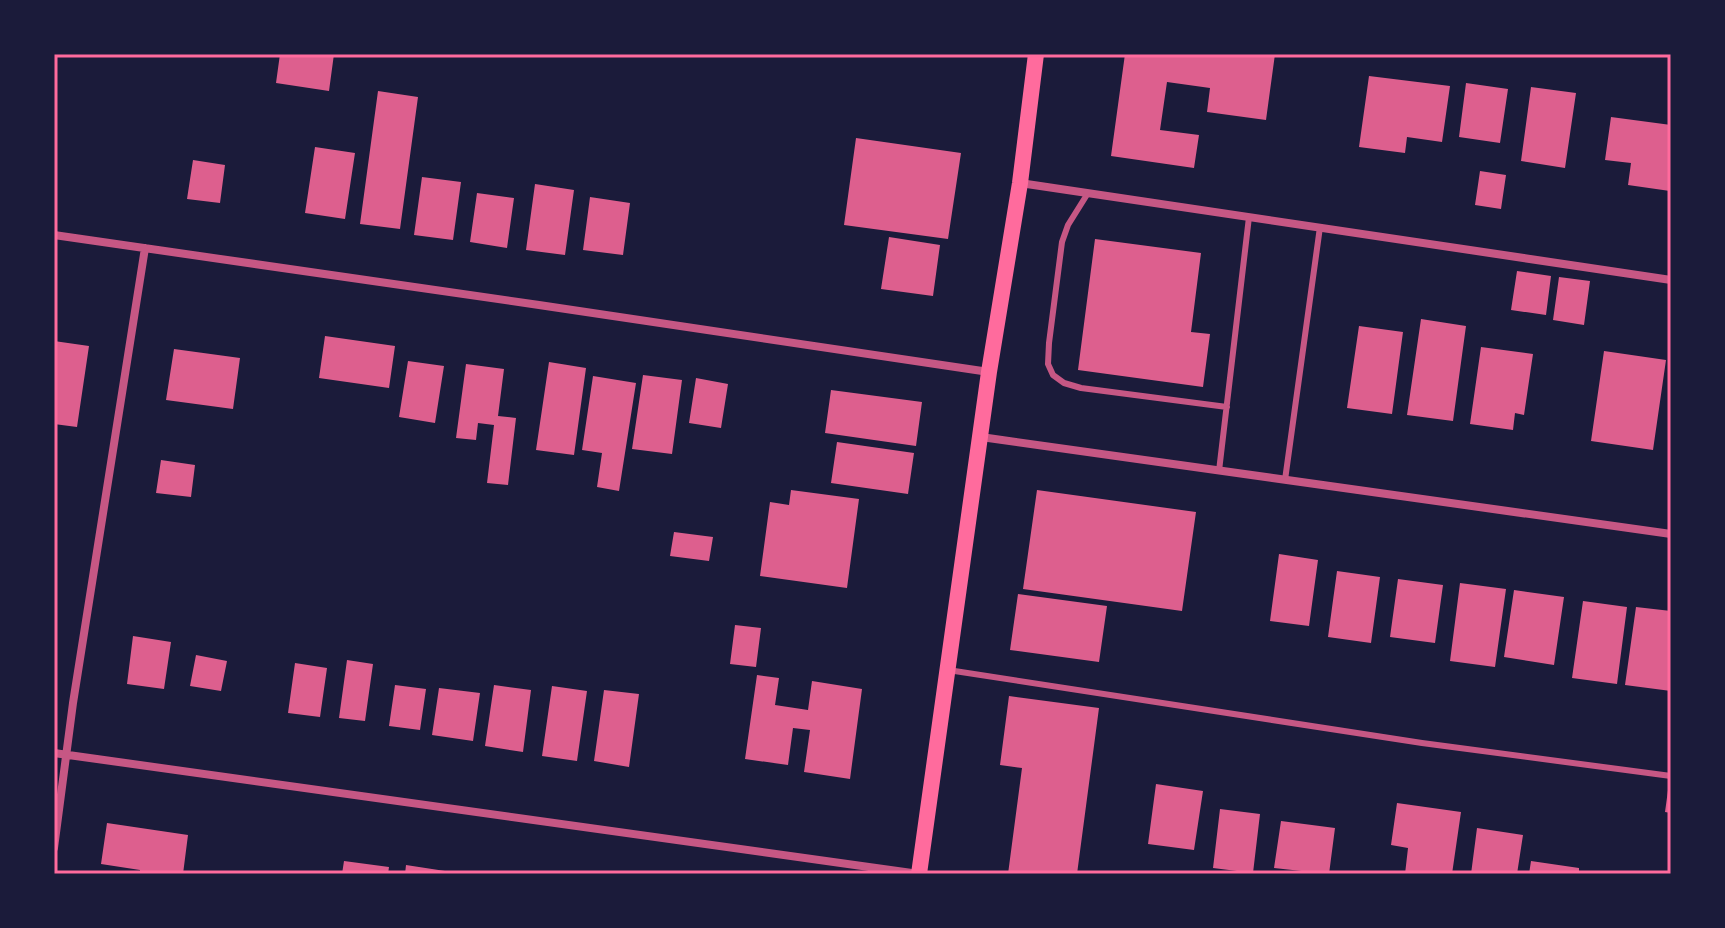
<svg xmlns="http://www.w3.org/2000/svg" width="1725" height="928" viewBox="0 0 1725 928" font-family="Jost,sans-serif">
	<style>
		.building { fill: #dd5f8e }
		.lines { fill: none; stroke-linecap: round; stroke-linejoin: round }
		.service { stroke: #c65784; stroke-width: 6 }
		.minor { stroke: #c65784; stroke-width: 8 }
		.secondary { stroke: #ff6b9d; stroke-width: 16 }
		.neatline { fill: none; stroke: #ff6b9d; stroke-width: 3 }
	</style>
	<rect width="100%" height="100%" fill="#1b1b3a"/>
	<!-- building -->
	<path class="building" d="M 280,54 L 334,54 L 329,91 L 276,83 Z
		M 1125,54 L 1275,54 L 1266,120 L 1207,112 L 1210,88 L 1167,82 L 1160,130 L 1199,135 L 1194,168 L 1111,156 Z
		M 1369,76 L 1450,86 L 1442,142 L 1407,137 L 1405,153 L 1359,147 Z
		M 1466,83 L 1508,89 L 1500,143 L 1459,137 Z
		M 1531,87 L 1576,93 L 1565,168 L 1521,161 Z
		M 378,91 L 418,97 L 400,229 L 360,224 Z
		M 1611,117 L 1671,125 L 1670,191 L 1628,185 L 1631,163 L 1605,160 Z
		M 856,138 L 961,153 L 948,239 L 844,225 Z
		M 315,147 L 355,153 L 345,219 L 305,213 Z
		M 193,160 L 225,165 L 220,203 L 187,199 Z
		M 1480,171 L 1506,175 L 1501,209 L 1475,205 Z
		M 422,177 L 461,182 L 453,240 L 414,235 Z
		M 535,184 L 574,190 L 565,255 L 526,250 Z
		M 477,193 L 514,198 L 507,248 L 470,242 Z
		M 590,197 L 630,203 L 623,255 L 583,250 Z
		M 889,237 L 940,245 L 933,296 L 881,289 Z
		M 1095,239 L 1201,253 L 1191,332 L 1210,334 L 1203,387 L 1078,370 Z
		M 1517,271 L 1551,276 L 1546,315 L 1511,310 Z
		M 1559,277 L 1590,281 L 1584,325 L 1553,320 Z
		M 1421,319 L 1466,326 L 1453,421 L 1407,415 Z
		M 1359,326 L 1403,332 L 1392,414 L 1347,408 Z
		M 325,336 L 395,346 L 389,388 L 319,378 Z
		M 54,341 L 89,346 L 77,427 L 54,424 Z
		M 1481,347 L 1533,354 L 1524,415 L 1515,413 L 1513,430 L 1470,424 Z
		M 174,349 L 240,358 L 233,409 L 166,400 Z
		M 1604,351 L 1666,360 L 1653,450 L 1591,441 Z
		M 408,361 L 444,366 L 435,423 L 399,417 Z
		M 549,362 L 586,368 L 574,455 L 536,450 Z
		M 466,364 L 504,369 L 498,416 L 516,418 L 508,485 L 487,483 L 494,425 L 478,423 L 476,440 L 456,438 Z
		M 643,375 L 682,380 L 672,454 L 632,449 Z
		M 593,376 L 636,383 L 619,491 L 597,487 L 602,453 L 582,450 Z
		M 696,378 L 728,384 L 721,428 L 689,423 Z
		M 831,390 L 922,402 L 916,446 L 825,433 Z
		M 837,442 L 914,453 L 908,494 L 831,483 Z
		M 161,460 L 195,465 L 191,497 L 156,493 Z
		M 791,490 L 859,499 L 847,588 L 760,576 L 770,502 L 789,505 Z
		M 1037,490 L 1196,512 L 1182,611 L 1023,589 Z
		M 674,532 L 713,537 L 709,561 L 670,556 Z
		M 1279,554 L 1318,560 L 1309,626 L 1270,621 Z
		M 1337,571 L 1380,577 L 1371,643 L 1328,637 Z
		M 1398,579 L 1443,585 L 1435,643 L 1390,637 Z
		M 1460,583 L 1506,589 L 1495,667 L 1450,661 Z
		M 1514,590 L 1564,597 L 1554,665 L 1504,657 Z
		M 1018,594 L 1107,606 L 1099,662 L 1010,650 Z
		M 1583,601 L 1627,607 L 1617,684 L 1572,678 Z
		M 1636,607 L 1671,611 L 1671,691 L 1625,685 Z
		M 735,625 L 761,628 L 756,667 L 730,664 Z
		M 133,636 L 171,642 L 164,689 L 127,684 Z
		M 196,655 L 227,661 L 221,691 L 190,686 Z
		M 347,660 L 373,664 L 365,721 L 339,718 Z
		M 295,663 L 327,668 L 320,717 L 288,713 Z
		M 757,675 L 779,678 L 775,705 L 808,710 L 812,681 L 862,689 L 850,779 L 804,772 L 810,730 L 793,728 L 788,765 L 745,759 Z
		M 395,685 L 426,689 L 420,730 L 389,726 Z
		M 494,685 L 531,690 L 523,752 L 485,746 Z
		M 552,686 L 587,691 L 577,761 L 542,756 Z
		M 439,688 L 480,693 L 473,741 L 432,735 Z
		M 604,690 L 639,694 L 629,767 L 594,761 Z
		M 1009,696 L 1099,708 L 1077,874 L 1008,874 L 1022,768 L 1000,765 Z
		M 1669,783 L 1671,783 L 1671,813 L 1665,812 Z
		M 1156,784 L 1203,791 L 1194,850 L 1148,844 Z
		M 1397,803 L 1461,812 L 1452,874 L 1405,874 L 1408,848 L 1391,845 Z
		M 1220,809 L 1260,814 L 1253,873 L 1213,868 Z
		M 1281,821 L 1335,828 L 1329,874 L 1274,868 Z
		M 107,823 L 188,835 L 183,874 L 140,874 L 140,870 L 101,864 Z
		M 1477,828 L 1523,835 L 1517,874 L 1471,874 Z
		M 344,861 L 389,867 L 388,874 L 342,874 Z
		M 1531,861 L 1579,868 L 1579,874 L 1529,874 Z
		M 406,865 L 445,871 L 445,874 L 405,874 Z"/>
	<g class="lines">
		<!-- service -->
		<path class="service" d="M 1088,193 L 1068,225 L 1062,242 L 1049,343 L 1048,364 L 1053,375 L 1064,383 L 1081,388 L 1227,407
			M 1219,471 L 1249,217
			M 1285,480 L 1320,227
			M 948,670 L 1422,743 L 1671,776"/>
		<!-- minor -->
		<path class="minor" d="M 1020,183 L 1671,280
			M 54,235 L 539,305 L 989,372
			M 981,437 L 1671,534
			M 54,753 L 919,874
			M 54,848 L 73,703 L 145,248"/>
		<!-- secondary -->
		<path class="secondary" d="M 919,874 L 989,372 L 1020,183 L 1036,54"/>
	</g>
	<!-- border -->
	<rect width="1725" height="928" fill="none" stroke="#1b1b3a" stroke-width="112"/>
	<rect x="56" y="56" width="1613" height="816" class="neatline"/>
</svg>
